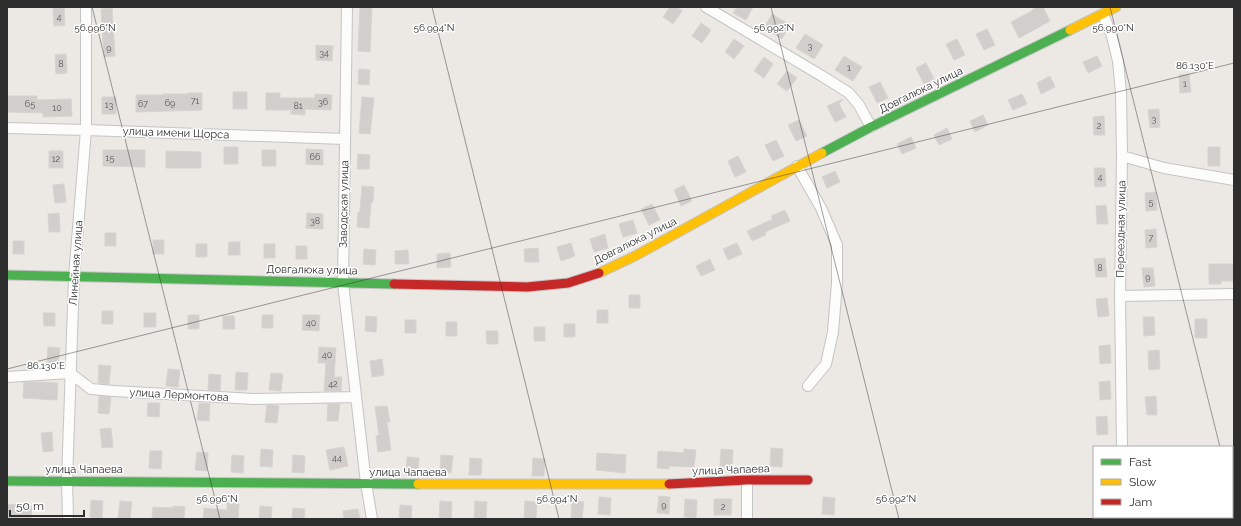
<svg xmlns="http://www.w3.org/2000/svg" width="1241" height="526" viewBox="0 0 1241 526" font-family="Raleway,sans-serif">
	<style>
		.building { fill: #d1cecb; stroke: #d7d4d0 }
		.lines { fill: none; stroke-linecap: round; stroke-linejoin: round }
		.street-casing { stroke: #c5c4c5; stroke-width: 12 }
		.fast-casing { stroke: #c5c4c5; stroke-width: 11 }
		.slow-casing { stroke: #c5c4c5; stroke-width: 11 }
		.jam-casing { stroke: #c5c4c5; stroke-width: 11 }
		.street { stroke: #fcfcfb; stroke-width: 10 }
		.fast { stroke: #4caf50; stroke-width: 9 }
		.slow { stroke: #ffc107; stroke-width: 9 }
		.jam { stroke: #c62828; stroke-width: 9 }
		.ticks { fill: none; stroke: #2e2e2e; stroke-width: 1; stroke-opacity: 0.45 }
		.labels { text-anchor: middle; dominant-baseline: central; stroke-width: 3; stroke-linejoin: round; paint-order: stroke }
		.number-label { font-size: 9px; fill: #585857 }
		.street-label { font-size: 11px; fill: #2e2e2e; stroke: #fff }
		.ticks-label { font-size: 10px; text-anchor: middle; fill: #2e2e2e; stroke: #fff; stroke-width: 3; stroke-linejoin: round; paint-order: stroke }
	</style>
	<rect width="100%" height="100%" fill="#ece8e4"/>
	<!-- building -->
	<path class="building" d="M 64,7 L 65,25 L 54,26 L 53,8 Z
		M 360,7 L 372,7 L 370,52 L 358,51 Z
		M 670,7 L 677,7 L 682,11 L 673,24 L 663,17 Z
		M 737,7 L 753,7 L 746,20 L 733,13 Z
		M 1038,7 L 1043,7 L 1050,21 L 1019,38 L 1011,22 L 1032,11 L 1032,10 Z
		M 112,8 L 115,56 L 104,57 L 101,9 Z
		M 772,14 L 790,25 L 782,39 L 764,28 Z
		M 701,23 L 711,30 L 702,43 L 692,36 Z
		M 987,29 L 995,45 L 984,50 L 976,34 Z
		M 805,34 L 823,45 L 814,59 L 796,48 Z
		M 734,39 L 744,46 L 734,59 L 725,52 Z
		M 957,39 L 965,55 L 954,60 L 946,44 Z
		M 316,45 L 333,46 L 332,61 L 316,60 Z
		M 66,54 L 67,73 L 56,74 L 55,55 Z
		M 844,56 L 862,67 L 853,81 L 835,70 Z
		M 1097,56 L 1102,66 L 1088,73 L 1083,62 Z
		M 764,57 L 773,64 L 764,78 L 754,71 Z
		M 926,63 L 934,79 L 924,84 L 916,68 Z
		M 359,69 L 370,70 L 369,85 L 358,84 Z
		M 787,71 L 797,78 L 787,91 L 777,84 Z
		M 1189,74 L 1191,92 L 1180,93 L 1179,75 Z
		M 1050,76 L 1055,87 L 1041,94 L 1037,83 Z
		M 880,82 L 888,98 L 877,103 L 869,87 Z
		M 233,92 L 247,92 L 247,109 L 233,109 Z
		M 188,93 L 202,93 L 202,110 L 136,112 L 136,95 L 163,95 L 163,94 L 188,94 Z
		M 266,93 L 280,93 L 280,98 L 315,98 L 315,94 L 332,95 L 331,110 L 305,109 L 305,115 L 291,114 L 291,110 L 266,110 Z
		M 1022,94 L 1027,104 L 1013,110 L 1008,100 Z
		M 7,96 L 37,96 L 37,100 L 71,99 L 72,116 L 43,117 L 43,113 L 7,112 Z
		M 102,97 L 116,97 L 116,114 L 102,114 Z
		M 362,97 L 374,98 L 370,134 L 359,133 Z
		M 843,99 L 839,104 L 846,117 L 835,122 L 827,106 Z
		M 1159,109 L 1160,127 L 1150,128 L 1148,110 Z
		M 983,115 L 988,125 L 975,132 L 970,121 Z
		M 1104,116 L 1105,135 L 1094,135 L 1093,117 Z
		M 799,120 L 807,136 L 796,141 L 788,125 Z
		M 947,128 L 952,139 L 939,145 L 934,135 Z
		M 911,137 L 916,148 L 902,154 L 897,144 Z
		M 776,140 L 784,156 L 773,161 L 765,145 Z
		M 224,147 L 238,147 L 238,164 L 224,164 Z
		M 1208,147 L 1220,147 L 1220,166 L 1208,166 Z
		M 306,149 L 323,150 L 323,165 L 306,164 Z
		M 103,150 L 145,150 L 145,167 L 103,166 Z
		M 262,150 L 276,150 L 276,166 L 262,166 Z
		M 49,151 L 63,151 L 63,168 L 49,168 Z
		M 166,151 L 201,152 L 201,168 L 166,168 Z
		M 358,154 L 370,155 L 369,169 L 357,169 Z
		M 738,156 L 746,172 L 735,177 L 728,161 Z
		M 1094,168 L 1105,168 L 1106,186 L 1095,187 Z
		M 835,171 L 840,182 L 827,188 L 822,177 Z
		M 64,184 L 66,202 L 55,203 L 53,185 Z
		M 684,185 L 692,201 L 681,206 L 674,190 Z
		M 362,186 L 374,187 L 373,202 L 371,202 L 369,228 L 357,227 L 358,212 L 360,212 Z
		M 1156,192 L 1157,210 L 1146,211 L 1145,193 Z
		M 652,204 L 660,220 L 649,225 L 641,209 Z
		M 1106,205 L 1108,224 L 1097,224 L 1096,206 Z
		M 785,210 L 790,221 L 765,232 L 766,235 L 752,241 L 747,231 L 773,219 L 771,216 Z
		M 59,213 L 60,232 L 49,232 L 48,214 Z
		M 307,213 L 323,214 L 323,229 L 306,228 Z
		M 633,220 L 637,233 L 623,237 L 619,224 Z
		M 1156,229 L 1157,247 L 1146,248 L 1145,230 Z
		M 105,233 L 116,233 L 116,246 L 105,246 Z
		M 605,234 L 608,248 L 594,252 L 590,239 Z
		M 153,240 L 164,240 L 164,254 L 153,254 Z
		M 13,241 L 24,241 L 24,254 L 13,254 Z
		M 229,242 L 240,242 L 240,255 L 228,255 Z
		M 571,243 L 575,256 L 561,261 L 557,247 Z
		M 737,243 L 742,254 L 728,260 L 723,249 Z
		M 196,244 L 207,244 L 207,257 L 196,257 Z
		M 264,244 L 275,244 L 275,258 L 264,258 Z
		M 296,246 L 307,246 L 307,259 L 296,259 Z
		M 538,248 L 539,262 L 525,262 L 524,249 Z
		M 364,249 L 376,250 L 375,265 L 363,264 Z
		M 408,250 L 409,264 L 395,264 L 395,251 Z
		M 450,253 L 451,267 L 437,268 L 437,254 Z
		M 1105,258 L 1107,277 L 1096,277 L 1094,259 Z
		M 710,259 L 715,270 L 701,276 L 696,266 Z
		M 1209,264 L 1234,264 L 1234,281 L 1221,281 L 1221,284 L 1209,284 Z
		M 1142,268 L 1153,268 L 1155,286 L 1144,287 Z
		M 629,295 L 640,295 L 640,308 L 629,308 Z
		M 1107,298 L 1109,316 L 1098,317 L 1096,299 Z
		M 597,310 L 608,310 L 608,323 L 597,323 Z
		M 102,311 L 113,311 L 113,324 L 102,324 Z
		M 43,313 L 55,313 L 55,326 L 44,326 Z
		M 144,313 L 156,313 L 156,327 L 144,327 Z
		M 188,315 L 199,315 L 199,329 L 188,329 Z
		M 262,315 L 273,315 L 273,328 L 262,328 Z
		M 303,315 L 320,315 L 319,331 L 302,330 Z
		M 223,316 L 234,316 L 235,329 L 223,329 Z
		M 366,316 L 377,317 L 376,332 L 365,331 Z
		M 1143,317 L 1154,317 L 1155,335 L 1144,336 Z
		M 1195,319 L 1207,319 L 1207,338 L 1195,338 Z
		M 405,320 L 416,320 L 416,333 L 405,333 Z
		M 446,322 L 457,322 L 457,336 L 446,336 Z
		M 564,324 L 575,324 L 575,337 L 564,337 Z
		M 534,327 L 545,327 L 545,341 L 534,341 Z
		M 486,331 L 498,331 L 498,344 L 487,344 Z
		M 1110,345 L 1111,363 L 1100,364 L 1099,346 Z
		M 48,347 L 60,348 L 58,365 L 47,364 Z
		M 319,347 L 336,348 L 334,377 L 342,377 L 341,391 L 324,391 L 326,363 L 318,363 Z
		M 1159,350 L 1160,369 L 1149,370 L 1148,351 Z
		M 382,359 L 384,375 L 372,377 L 370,361 Z
		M 99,365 L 111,366 L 109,384 L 98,383 Z
		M 168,369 L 180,370 L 178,387 L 166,386 Z
		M 236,372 L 248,373 L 247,390 L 235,390 Z
		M 271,373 L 283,374 L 281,391 L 269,390 Z
		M 209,374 L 221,375 L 220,391 L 208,390 Z
		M 1110,381 L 1111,399 L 1100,400 L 1099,382 Z
		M 24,382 L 38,382 L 58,383 L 57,400 L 23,398 Z
		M 99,396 L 111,397 L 109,414 L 98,413 Z
		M 1156,396 L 1157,415 L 1147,415 L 1145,397 Z
		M 148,403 L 160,403 L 159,417 L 147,416 Z
		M 199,403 L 210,404 L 209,421 L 197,420 Z
		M 328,404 L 340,404 L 338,421 L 327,421 Z
		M 267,405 L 279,406 L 277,423 L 265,422 Z
		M 387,406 L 390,422 L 387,422 L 391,450 L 378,452 L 376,436 L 379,435 L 375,407 Z
		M 1107,416 L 1108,434 L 1097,435 L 1096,417 Z
		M 111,428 L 113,447 L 102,448 L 100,429 Z
		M 52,432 L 53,451 L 43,452 L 41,433 Z
		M 344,447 L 348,466 L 330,470 L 326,450 Z
		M 771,448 L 783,449 L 782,467 L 770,466 Z
		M 261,449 L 273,450 L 272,467 L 260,466 Z
		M 684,449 L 696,450 L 694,467 L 669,466 L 669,469 L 657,468 L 658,451 L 684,453 Z
		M 721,449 L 733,450 L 732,467 L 720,466 Z
		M 150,451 L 162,451 L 161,469 L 149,468 Z
		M 197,452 L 208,453 L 207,471 L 195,470 Z
		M 597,453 L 626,455 L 625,473 L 596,470 Z
		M 232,455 L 244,456 L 243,473 L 231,472 Z
		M 293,455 L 305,456 L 304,473 L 292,472 Z
		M 441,455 L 453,456 L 451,473 L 440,472 Z
		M 407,457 L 419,458 L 418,475 L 406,475 Z
		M 470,458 L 482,459 L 481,475 L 469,475 Z
		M 533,458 L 545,459 L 544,476 L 532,476 Z
		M 659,496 L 670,497 L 669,514 L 657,513 Z
		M 599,497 L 611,498 L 610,515 L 598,514 Z
		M 823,497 L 835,498 L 834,515 L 822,514 Z
		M 685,499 L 697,500 L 696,518 L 684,517 Z
		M 714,499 L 732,499 L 731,515 L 714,515 Z
		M 91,500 L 103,501 L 102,518 L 90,517 Z
		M 120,501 L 132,502 L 130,519 L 118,518 Z
		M 440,501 L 452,502 L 451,519 L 439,518 Z
		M 475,501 L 487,502 L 486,519 L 474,518 Z
		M 525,501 L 537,502 L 536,519 L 524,518 Z
		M 572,501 L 584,502 L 582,519 L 571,518 Z
		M 227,503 L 239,504 L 238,519 L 203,519 L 204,508 L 227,510 Z
		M 7,504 L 32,506 L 31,519 L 7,518 Z
		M 400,505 L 412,506 L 411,519 L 399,519 Z
		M 173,506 L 185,507 L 184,519 L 152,519 L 153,507 L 173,508 Z
		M 260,506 L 272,507 L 271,519 L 259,519 Z
		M 293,508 L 305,509 L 304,519 L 292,519 Z
		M 358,509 L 360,519 L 344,519 L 343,511 Z"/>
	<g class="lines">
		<defs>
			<path id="street" d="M 347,7 L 343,283 L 366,483 L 372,519
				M 706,7 L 822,76 L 849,93 L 859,105 L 871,127
				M 1103,14 L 1112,36 L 1118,61 L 1121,93 L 1122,156 L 1120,296 L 1122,447
				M 7,128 L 86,130 L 345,139
				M 1122,156 L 1164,168 L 1234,180
				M 797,166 L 821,208 L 837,245 L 837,283 L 833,332 L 826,364 L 808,386
				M 1120,296 L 1234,294
				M 7,377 L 70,373 L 91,389 L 114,391 L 254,399 L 356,397
				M 747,480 L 747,519
				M 1232,498 L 1234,498
				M 1123,517 L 1123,519
				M 68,519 L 67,481 L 74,277 L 86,130 L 86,7"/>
			<path id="fast" d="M 822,153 L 871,127 L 1070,30
				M 7,275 L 394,284
				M 7,481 L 418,484"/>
			<path id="slow" d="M 1070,30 L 1116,7
				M 599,273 L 635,256 L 822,153
				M 418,484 L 669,484"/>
			<path id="jam" d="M 394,284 L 527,287 L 568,283 L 599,273
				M 669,484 L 747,480 L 808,480"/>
		</defs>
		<!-- street casing -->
		<use href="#street" class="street-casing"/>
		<!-- fast casing -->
		<use href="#fast" class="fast-casing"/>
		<!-- slow casing -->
		<use href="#slow" class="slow-casing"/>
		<!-- jam casing -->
		<use href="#jam" class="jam-casing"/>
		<!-- street -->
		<use href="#street" class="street"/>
		<!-- fast -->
		<use href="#fast" class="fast"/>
		<!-- slow -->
		<use href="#slow" class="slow"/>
		<!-- jam -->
		<use href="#jam" class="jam"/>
	</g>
	<!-- ticks -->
	<path class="ticks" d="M 92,7 L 220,519M 432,7 L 559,519M 771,7 L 899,519M 1110,7 L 1220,447M 7,369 L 1234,63M 1232,494 L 1234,502"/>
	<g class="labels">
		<!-- number labels -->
		<g class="number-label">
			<text x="59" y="17">4</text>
			<text x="810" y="46">3</text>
			<text x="109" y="48">9</text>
			<text x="324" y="53">34</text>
			<text x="61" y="64">8</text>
			<text x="849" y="68">1</text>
			<text x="1185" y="84">1</text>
			<text x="195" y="101">71</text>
			<text x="323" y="102">36</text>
			<text x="170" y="103">69</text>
			<text x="30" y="104">65</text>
			<text x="143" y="104">67</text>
			<text x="109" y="105">13</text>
			<text x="298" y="106">81</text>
			<text x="57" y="108">10</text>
			<text x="1154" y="119">3</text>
			<text x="1099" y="126">2</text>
			<text x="315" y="157">66</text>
			<text x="110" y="158">15</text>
			<text x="56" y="159">12</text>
			<text x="1100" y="177">4</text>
			<text x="1151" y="202">5</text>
			<text x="315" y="221">38</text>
			<text x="1151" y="238">7</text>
			<text x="1100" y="268">8</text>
			<text x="1148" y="277">9</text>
			<text x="311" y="323">40</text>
			<text x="327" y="355">40</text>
			<text x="333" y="384">42</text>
			<text x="337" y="458">44</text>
			<text x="664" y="505">9</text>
			<text x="723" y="507">2</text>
		</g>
		<!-- street labels -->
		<g class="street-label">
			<text transform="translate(921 90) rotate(-26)">Довгалюка улица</text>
			<text transform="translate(176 133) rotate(2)">улица имени Щорса</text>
			<text transform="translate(344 204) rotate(-89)">Заводская улица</text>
			<text transform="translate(1121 229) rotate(-89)">Переездная улица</text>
			<text transform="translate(635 241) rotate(-27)">Довгалюка улица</text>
			<text transform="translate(76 263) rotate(-86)">Линейная улица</text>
			<text transform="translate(312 270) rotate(1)">Довгалюка улица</text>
			<text transform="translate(179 395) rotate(3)">улица Лермонтова</text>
			<text x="84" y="469">улица Чапаева</text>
			<text transform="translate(731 470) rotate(-2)">улица Чапаева</text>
			<text x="408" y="472">улица Чапаева</text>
		</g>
	</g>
	<g class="ticks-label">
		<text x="1113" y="31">56.990°N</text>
		<text x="95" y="31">56.996°N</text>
		<text x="434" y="31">56.994°N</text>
		<text x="774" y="31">56.992°N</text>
		<text x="1195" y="69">86.130°E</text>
		<text x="46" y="369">86.130°E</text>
		<text x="217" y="502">56.996°N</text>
		<text x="557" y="502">56.994°N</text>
		<text x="896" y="502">56.992°N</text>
	</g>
	<!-- border -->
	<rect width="1241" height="526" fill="none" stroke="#2e2e2e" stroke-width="16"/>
	<!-- legend -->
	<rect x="1093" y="446" width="140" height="72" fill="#ffffff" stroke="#ababab"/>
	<rect x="1101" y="459" width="20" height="6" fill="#4caf50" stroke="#ababab"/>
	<text x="1129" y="466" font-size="12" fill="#2e2e2e">Fast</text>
	<rect x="1101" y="479" width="20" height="6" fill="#ffc107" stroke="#ababab"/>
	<text x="1129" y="486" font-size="12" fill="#2e2e2e">Slow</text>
	<rect x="1101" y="499" width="20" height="6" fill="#c62828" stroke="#ababab"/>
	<text x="1129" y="506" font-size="12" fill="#2e2e2e">Jam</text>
	<!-- scale -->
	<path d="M10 510v6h74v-6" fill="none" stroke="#2e2e2e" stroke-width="2"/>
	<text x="16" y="510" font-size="12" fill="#2e2e2e" stroke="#ffffff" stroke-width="3" paint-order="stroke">50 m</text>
</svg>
